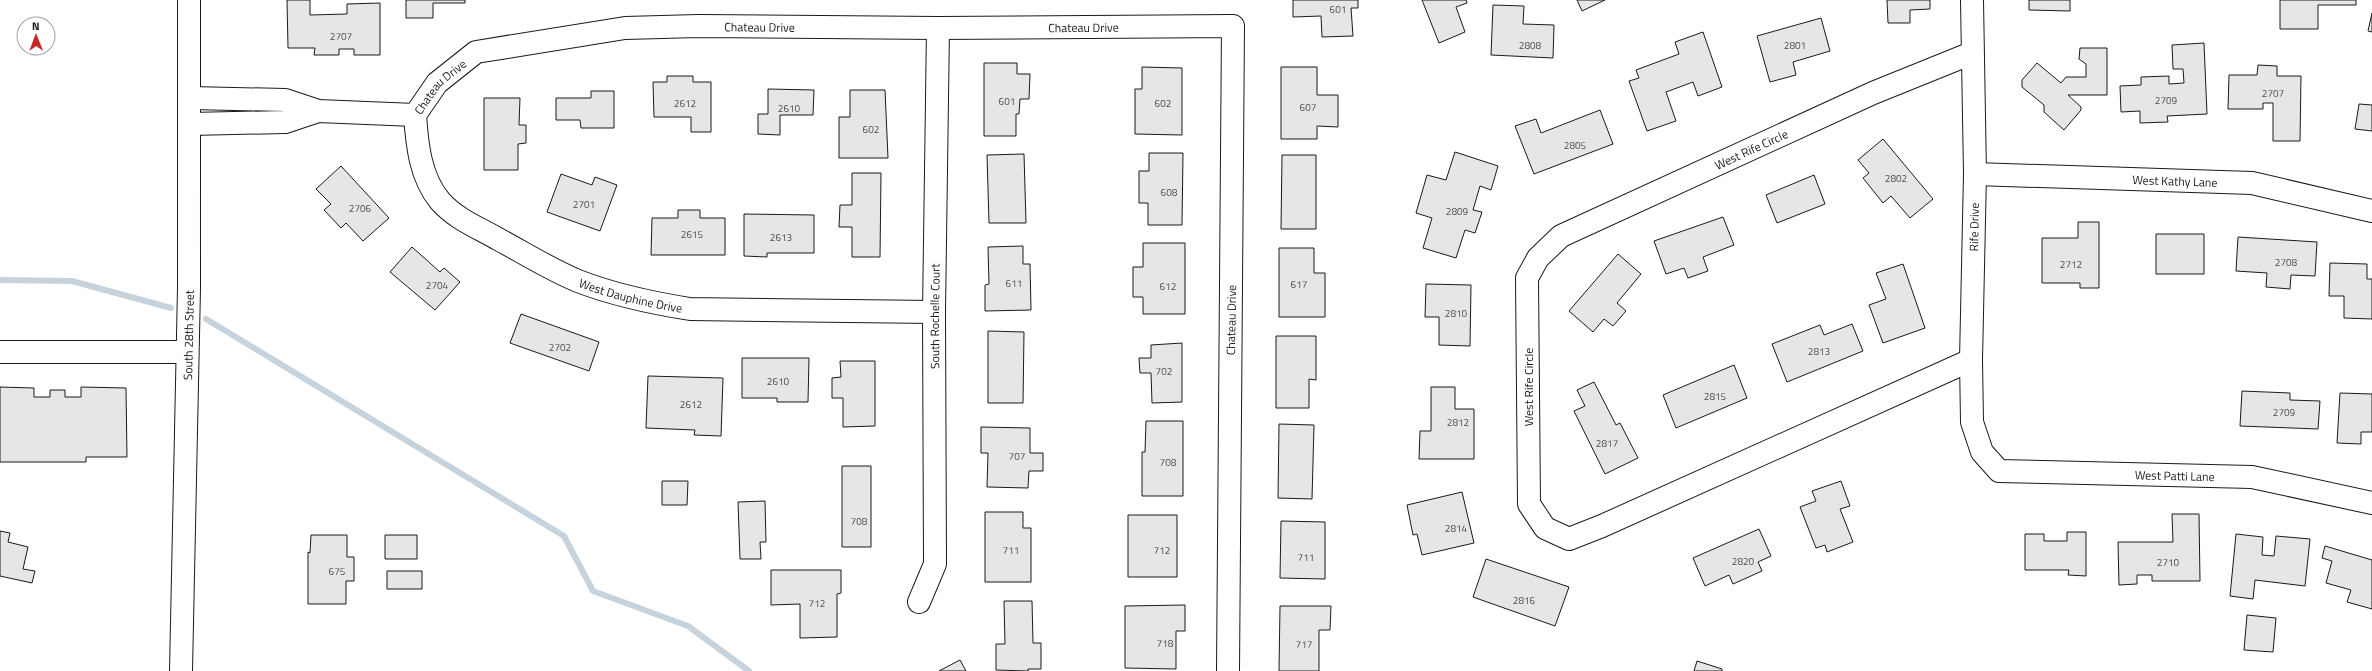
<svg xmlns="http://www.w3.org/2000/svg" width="2372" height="671" viewBox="0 0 2372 671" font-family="'Titillium Web',sans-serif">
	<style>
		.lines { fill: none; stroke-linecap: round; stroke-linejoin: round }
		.stream { stroke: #c6d2dc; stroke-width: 6 }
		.building { fill: #e6e6e6; stroke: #1a1a1a }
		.minor-casing { stroke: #1a1a1a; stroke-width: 24 }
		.minor { stroke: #fff; stroke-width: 22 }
		.labels { text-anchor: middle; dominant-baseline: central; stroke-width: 3; stroke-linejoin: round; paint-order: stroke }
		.number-label { font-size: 10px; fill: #4d4d4d }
		.street-label { font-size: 12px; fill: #1a1a1a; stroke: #fff }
	</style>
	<rect width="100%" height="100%" fill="#fff"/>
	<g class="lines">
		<!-- stream -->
		<path class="stream" d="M 0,280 L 72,281 L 171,308
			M 206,319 L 564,536 L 593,591 L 688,626 L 749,671"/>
	</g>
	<!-- building -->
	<path class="building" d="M 287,0 L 310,0 L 310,15 L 347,14 L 347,4 L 380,3 L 380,55 L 354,55 L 354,49 L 339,49 L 339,55 L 314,55 L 315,48 L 288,48 Z
		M 406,0 L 465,0 L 465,3 L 433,3 L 433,18 L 406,18 Z
		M 1293,0 L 1358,0 L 1358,8 L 1351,8 L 1353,36 L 1322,37 L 1321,16 L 1293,17 Z
		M 1422,0 L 1466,0 L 1467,3 L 1456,7 L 1465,32 L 1439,43 Z
		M 1577,0 L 1605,0 L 1582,11 Z
		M 1887,0 L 1930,0 L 1930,9 L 1910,10 L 1910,23 L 1888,23 Z
		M 2029,0 L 2070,0 L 2070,11 L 2029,10 Z
		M 2280,0 L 2356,0 L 2356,5 L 2318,5 L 2318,29 L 2280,29 Z
		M 1493,5 L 1524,6 L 1523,24 L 1554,25 L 1553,58 L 1491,55 Z
		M 2372,13 L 2372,32 L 2368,31 Z
		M 1821,18 L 1830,51 L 1793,62 L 1796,75 L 1770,82 L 1757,36 Z
		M 1703,32 L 1722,87 L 1698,96 L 1693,82 L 1666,92 L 1676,121 L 1647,131 L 1629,81 L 1639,78 L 1636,70 L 1679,54 L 1675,42 Z
		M 2204,43 L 2207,114 L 2167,116 L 2168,122 L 2140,123 L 2140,111 L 2121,112 L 2120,86 L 2141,85 L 2141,77 L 2169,76 L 2169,84 L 2184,83 L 2183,69 L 2173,69 L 2172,45 Z
		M 2080,48 L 2107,48 L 2107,95 L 2068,95 L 2081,107 L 2081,110 L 2064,130 L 2044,112 L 2044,105 L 2022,87 L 2022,80 L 2037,63 L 2061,83 L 2066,77 L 2086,77 L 2086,64 L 2079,59 Z
		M 984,63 L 1017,63 L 1017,74 L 1030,74 L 1029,99 L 1020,99 L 1019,114 L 1016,114 L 1016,136 L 984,136 Z
		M 2258,65 L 2277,66 L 2277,76 L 2301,76 L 2300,141 L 2273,141 L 2273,103 L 2263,103 L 2263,109 L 2228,109 L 2229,75 L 2257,75 Z
		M 1142,67 L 1182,68 L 1182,135 L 1135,134 L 1135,89 L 1142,89 Z
		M 1281,67 L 1317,67 L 1317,95 L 1338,95 L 1338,127 L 1317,126 L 1317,139 L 1281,139 Z
		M 667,76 L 693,76 L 693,82 L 711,82 L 711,132 L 691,132 L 691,117 L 654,117 L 653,82 L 667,82 Z
		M 768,89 L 814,90 L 813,115 L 780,115 L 780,135 L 758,134 L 758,114 L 768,114 Z
		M 850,90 L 885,90 L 888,158 L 839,158 L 839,117 L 850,117 Z
		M 591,91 L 614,91 L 614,128 L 581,128 L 580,120 L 556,120 L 556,98 L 591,98 Z
		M 484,98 L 520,98 L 519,125 L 526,125 L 526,143 L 518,144 L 518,170 L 484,170 Z
		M 2359,104 L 2372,105 L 2372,131 L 2355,129 Z
		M 1600,110 L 1613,144 L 1534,174 L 1515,126 L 1536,119 L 1541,133 Z
		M 1883,139 L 1933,199 L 1910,218 L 1891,196 L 1883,203 L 1863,178 L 1869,173 L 1858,160 Z
		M 1455,152 L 1498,166 L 1491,190 L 1480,186 L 1473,210 L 1482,212 L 1475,233 L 1465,230 L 1456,258 L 1423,248 L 1432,218 L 1416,213 L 1427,175 L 1446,180 Z
		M 1149,153 L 1183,153 L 1182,225 L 1148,225 L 1148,203 L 1139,203 L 1139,171 L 1149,171 Z
		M 1024,154 L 1026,223 L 989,223 L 987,155 Z
		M 1282,155 L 1316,155 L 1316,229 L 1281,229 Z
		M 341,166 L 389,218 L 363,241 L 346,223 L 341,228 L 324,210 L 331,204 L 316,189 Z
		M 852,173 L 881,173 L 880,257 L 852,257 L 852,227 L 839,227 L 840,205 L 852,205 Z
		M 561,174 L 592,185 L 595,177 L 617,185 L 600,231 L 547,212 Z
		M 1814,175 L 1825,204 L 1777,223 L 1766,195 Z
		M 678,210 L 700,210 L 700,218 L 725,218 L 725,255 L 651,255 L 652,218 L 678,218 Z
		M 744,214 L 814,215 L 814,253 L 767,253 L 767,257 L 744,256 Z
		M 1723,217 L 1734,245 L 1703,257 L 1708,271 L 1688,278 L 1684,268 L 1666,274 L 1654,241 Z
		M 2078,222 L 2099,222 L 2099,288 L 2080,288 L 2080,283 L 2042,283 L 2042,238 L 2078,238 Z
		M 2156,234 L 2204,234 L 2204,274 L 2156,274 Z
		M 2238,237 L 2317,242 L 2315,276 L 2291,275 L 2290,289 L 2266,287 L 2267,273 L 2236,271 Z
		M 1143,243 L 1185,243 L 1185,314 L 1143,314 L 1143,297 L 1133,297 L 1133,267 L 1143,267 Z
		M 1023,246 L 1023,264 L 1030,264 L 1031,310 L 985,311 L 985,285 L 989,284 L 988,247 Z
		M 412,247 L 440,272 L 444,268 L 460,282 L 435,310 L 390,272 Z
		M 1279,248 L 1314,248 L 1314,273 L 1325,273 L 1325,317 L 1279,317 Z
		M 1618,254 L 1641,274 L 1617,303 L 1626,311 L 1613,326 L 1604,319 L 1593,332 L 1569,311 Z
		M 2330,263 L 2367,264 L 2367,279 L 2372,279 L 2372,319 L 2344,318 L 2344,296 L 2329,296 Z
		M 1903,264 L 1925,328 L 1883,343 L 1869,305 L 1886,299 L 1876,273 Z
		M 1426,284 L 1471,285 L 1470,346 L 1439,345 L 1439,317 L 1425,317 Z
		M 521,314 L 599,342 L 589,371 L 510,343 Z
		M 1852,324 L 1863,351 L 1787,382 L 1772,344 L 1820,325 L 1824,335 Z
		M 988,331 L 1024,332 L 1023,403 L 988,403 Z
		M 1276,336 L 1316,336 L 1316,380 L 1309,379 L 1309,408 L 1276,408 Z
		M 1182,343 L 1182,402 L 1152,403 L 1151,373 L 1140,373 L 1139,358 L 1151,358 L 1151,345 Z
		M 742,358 L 809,358 L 808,402 L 777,402 L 777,398 L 742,398 Z
		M 840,361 L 875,361 L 875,426 L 843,427 L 843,398 L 832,398 L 832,378 L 841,377 Z
		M 1734,365 L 1747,398 L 1676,428 L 1663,395 Z
		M 648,376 L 723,378 L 721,436 L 694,435 L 695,430 L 646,428 Z
		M 1594,382 L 1616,425 L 1620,423 L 1638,458 L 1605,474 L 1574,411 L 1585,406 L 1577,390 Z
		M 0,387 L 34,388 L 34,397 L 50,397 L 50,390 L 65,390 L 65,397 L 81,397 L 81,387 L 126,388 L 127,457 L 86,457 L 86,462 L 0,462 Z
		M 1431,387 L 1455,387 L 1455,409 L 1474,409 L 1474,459 L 1419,459 L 1420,431 L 1431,431 Z
		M 2242,391 L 2290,393 L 2290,400 L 2320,401 L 2318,429 L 2240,426 Z
		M 2340,393 L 2372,394 L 2372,432 L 2361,432 L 2361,444 L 2337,443 Z
		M 1146,421 L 1183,421 L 1183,496 L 1142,496 L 1142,452 L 1145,452 Z
		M 1279,424 L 1314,425 L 1312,499 L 1278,498 Z
		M 981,427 L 1030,428 L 1030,453 L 1043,453 L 1043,471 L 1029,471 L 1028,488 L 987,487 L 988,453 L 981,453 Z
		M 842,466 L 871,466 L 871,547 L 842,547 Z
		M 662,481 L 688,481 L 687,505 L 662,505 Z
		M 1841,481 L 1850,506 L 1840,509 L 1853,542 L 1827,552 L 1825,545 L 1816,548 L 1800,507 L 1816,501 L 1812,491 Z
		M 1462,492 L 1474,543 L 1422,555 L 1417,534 L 1413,535 L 1407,505 Z
		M 765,501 L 766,542 L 760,542 L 761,559 L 740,559 L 738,502 Z
		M 985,512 L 1023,512 L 1023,528 L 1031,528 L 1031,582 L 985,582 Z
		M 2172,514 L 2199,514 L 2200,581 L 2152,581 L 2152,575 L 2137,575 L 2137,584 L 2119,585 L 2118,542 L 2173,542 Z
		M 1128,515 L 1177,515 L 1177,577 L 1128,577 Z
		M 1281,521 L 1325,522 L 1325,579 L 1280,578 Z
		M 1759,529 L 1771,556 L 1758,562 L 1762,571 L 1733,584 L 1729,575 L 1705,586 L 1693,558 Z
		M 0,531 L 10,533 L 8,542 L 28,547 L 23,569 L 35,571 L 32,583 L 0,576 Z
		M 2067,532 L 2086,532 L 2086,576 L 2068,575 L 2069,570 L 2025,570 L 2025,534 L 2044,534 L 2044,541 L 2067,541 Z
		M 2236,534 L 2263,537 L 2262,555 L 2274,556 L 2276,536 L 2310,539 L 2305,586 L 2255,580 L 2253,599 L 2230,596 Z
		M 311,535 L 347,535 L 347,557 L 354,557 L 354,581 L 346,581 L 346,604 L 308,604 L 308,552 L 310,553 Z
		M 385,535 L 417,535 L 417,559 L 385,559 Z
		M 2325,546 L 2372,560 L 2372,609 L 2347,602 L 2351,590 L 2326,583 L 2332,561 L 2322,558 Z
		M 1486,559 L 1569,587 L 1555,626 L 1473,597 Z
		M 771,570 L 841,570 L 841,593 L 837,594 L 837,637 L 800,638 L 800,604 L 771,605 Z
		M 387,571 L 422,571 L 422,589 L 387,589 Z
		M 1004,601 L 1032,601 L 1033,643 L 1041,643 L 1041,669 L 1028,669 L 1028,671 L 996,670 L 996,644 L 1005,644 Z
		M 1185,605 L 1185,631 L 1176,631 L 1176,669 L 1125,668 L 1125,606 Z
		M 1280,606 L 1331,606 L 1330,630 L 1319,630 L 1319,671 L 1279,671 Z
		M 2247,615 L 2276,618 L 2273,652 L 2244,650 Z
		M 960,660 L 966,671 L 939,671 Z
		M 1697,661 L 1722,669 L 1722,671 L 1694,671 Z"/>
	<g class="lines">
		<defs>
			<g id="minor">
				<path id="s1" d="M 1972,0 L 1975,174 L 1971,360 L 1972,422 L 1982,452 L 1999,471 L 2252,477 L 2372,503"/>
				<path id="s2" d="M 190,98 L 285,100 L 318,111 L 415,115 L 437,83 L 476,52 L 625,28 L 698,26 L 938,28 L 1233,26 L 1228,671"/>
				<path id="s3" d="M 415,115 C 417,144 420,177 440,201 C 456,219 477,227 498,239 C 524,253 551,270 578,281 C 614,295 652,303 690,309 L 934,312"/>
				<path d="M 190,124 L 285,122 L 318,111"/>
				<path id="s4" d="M 1975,174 L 2252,183 L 2372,211"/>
				<path d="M 0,352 L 187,352"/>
				<path id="s5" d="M 1971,360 L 1602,526 L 1569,539 L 1545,528 L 1529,504 L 1527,278 L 1538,258 L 1561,236 L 1873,93 L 1972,53"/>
				<path id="s6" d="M 919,602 L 935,564 L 934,312 L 938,28"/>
				<path id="s7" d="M 181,671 L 189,288 L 189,0"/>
			</g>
		</defs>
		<!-- minor casing -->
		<use href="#minor" class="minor-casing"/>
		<!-- minor -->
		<use href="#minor" class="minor"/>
	</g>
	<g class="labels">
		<!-- number labels -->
		<g class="number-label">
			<text x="1338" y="9">601</text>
			<text x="341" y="36">2707</text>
			<text x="1530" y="45">2808</text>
			<text x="1795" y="45">2801</text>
			<text x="2273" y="93">2707</text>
			<text x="2166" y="100">2709</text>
			<text x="1007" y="101">601</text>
			<text x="685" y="103">2612</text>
			<text x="1163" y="103">602</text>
			<text x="1308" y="107">607</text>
			<text x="789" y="108">2610</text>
			<text x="871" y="129">602</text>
			<text x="1575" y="145">2805</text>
			<text x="1896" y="178">2802</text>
			<text x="1169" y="192">608</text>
			<text x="584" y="204">2701</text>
			<text x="360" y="208">2706</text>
			<text x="1457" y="211">2809</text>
			<text x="692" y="234">2615</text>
			<text x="781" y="237">2613</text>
			<text x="2286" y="262">2708</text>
			<text x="2071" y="264">2712</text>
			<text x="1014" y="283">611</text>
			<text x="1299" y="284">617</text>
			<text x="437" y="285">2704</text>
			<text x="1168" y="286">612</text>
			<text x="1456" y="313">2810</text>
			<text x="560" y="347">2702</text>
			<text x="1819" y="351">2813</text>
			<text x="1164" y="371">702</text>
			<text x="778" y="381">2610</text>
			<text x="1715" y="396">2815</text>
			<text x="691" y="404">2612</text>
			<text x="2284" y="412">2709</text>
			<text x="1458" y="422">2812</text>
			<text x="1607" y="443">2817</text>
			<text x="1017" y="456">707</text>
			<text x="1168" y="462">708</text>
			<text x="859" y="521">708</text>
			<text x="1456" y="528">2814</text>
			<text x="1011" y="550">711</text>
			<text x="1162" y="550">712</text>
			<text x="1306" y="557">711</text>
			<text x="1743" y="561">2820</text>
			<text x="2168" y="562">2710</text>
			<text x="337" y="571">675</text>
			<text x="1524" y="600">2816</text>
			<text x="817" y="603">712</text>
			<text x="1165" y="643">718</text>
			<text x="1304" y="644">717</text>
		</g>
		<!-- street labels -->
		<g class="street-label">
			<text stroke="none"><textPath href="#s2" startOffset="601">Chateau Drive</textPath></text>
			<text stroke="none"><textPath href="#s2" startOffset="925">Chateau Drive</textPath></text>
			<text stroke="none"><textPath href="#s2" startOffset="265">Chateau Drive</textPath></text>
			<text stroke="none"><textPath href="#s5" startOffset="985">West Rife Circle</textPath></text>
			<text stroke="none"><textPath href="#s4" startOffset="200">West Kathy Lane</textPath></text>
			<text transform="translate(1974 227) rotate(-89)">Rife Drive</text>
			<text stroke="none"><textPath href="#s3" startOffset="306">West Dauphine Drive</textPath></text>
			<text stroke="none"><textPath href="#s6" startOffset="289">South Rochelle Court</textPath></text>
			<text transform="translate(1231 320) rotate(-89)">Chateau Drive</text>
			<text stroke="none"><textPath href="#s7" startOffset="336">South 28th Street</textPath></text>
			<text transform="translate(1528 387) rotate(-90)">West Rife Circle</text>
			<text stroke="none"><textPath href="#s1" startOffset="655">West Patti Lane</textPath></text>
		</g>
	</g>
	<!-- north arrow -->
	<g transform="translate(36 36) rotate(359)"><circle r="19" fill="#ffffff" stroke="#a3a3a3"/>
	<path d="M0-3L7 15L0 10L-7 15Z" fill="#c62828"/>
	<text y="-6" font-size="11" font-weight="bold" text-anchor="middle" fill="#1a1a1a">N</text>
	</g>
</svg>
